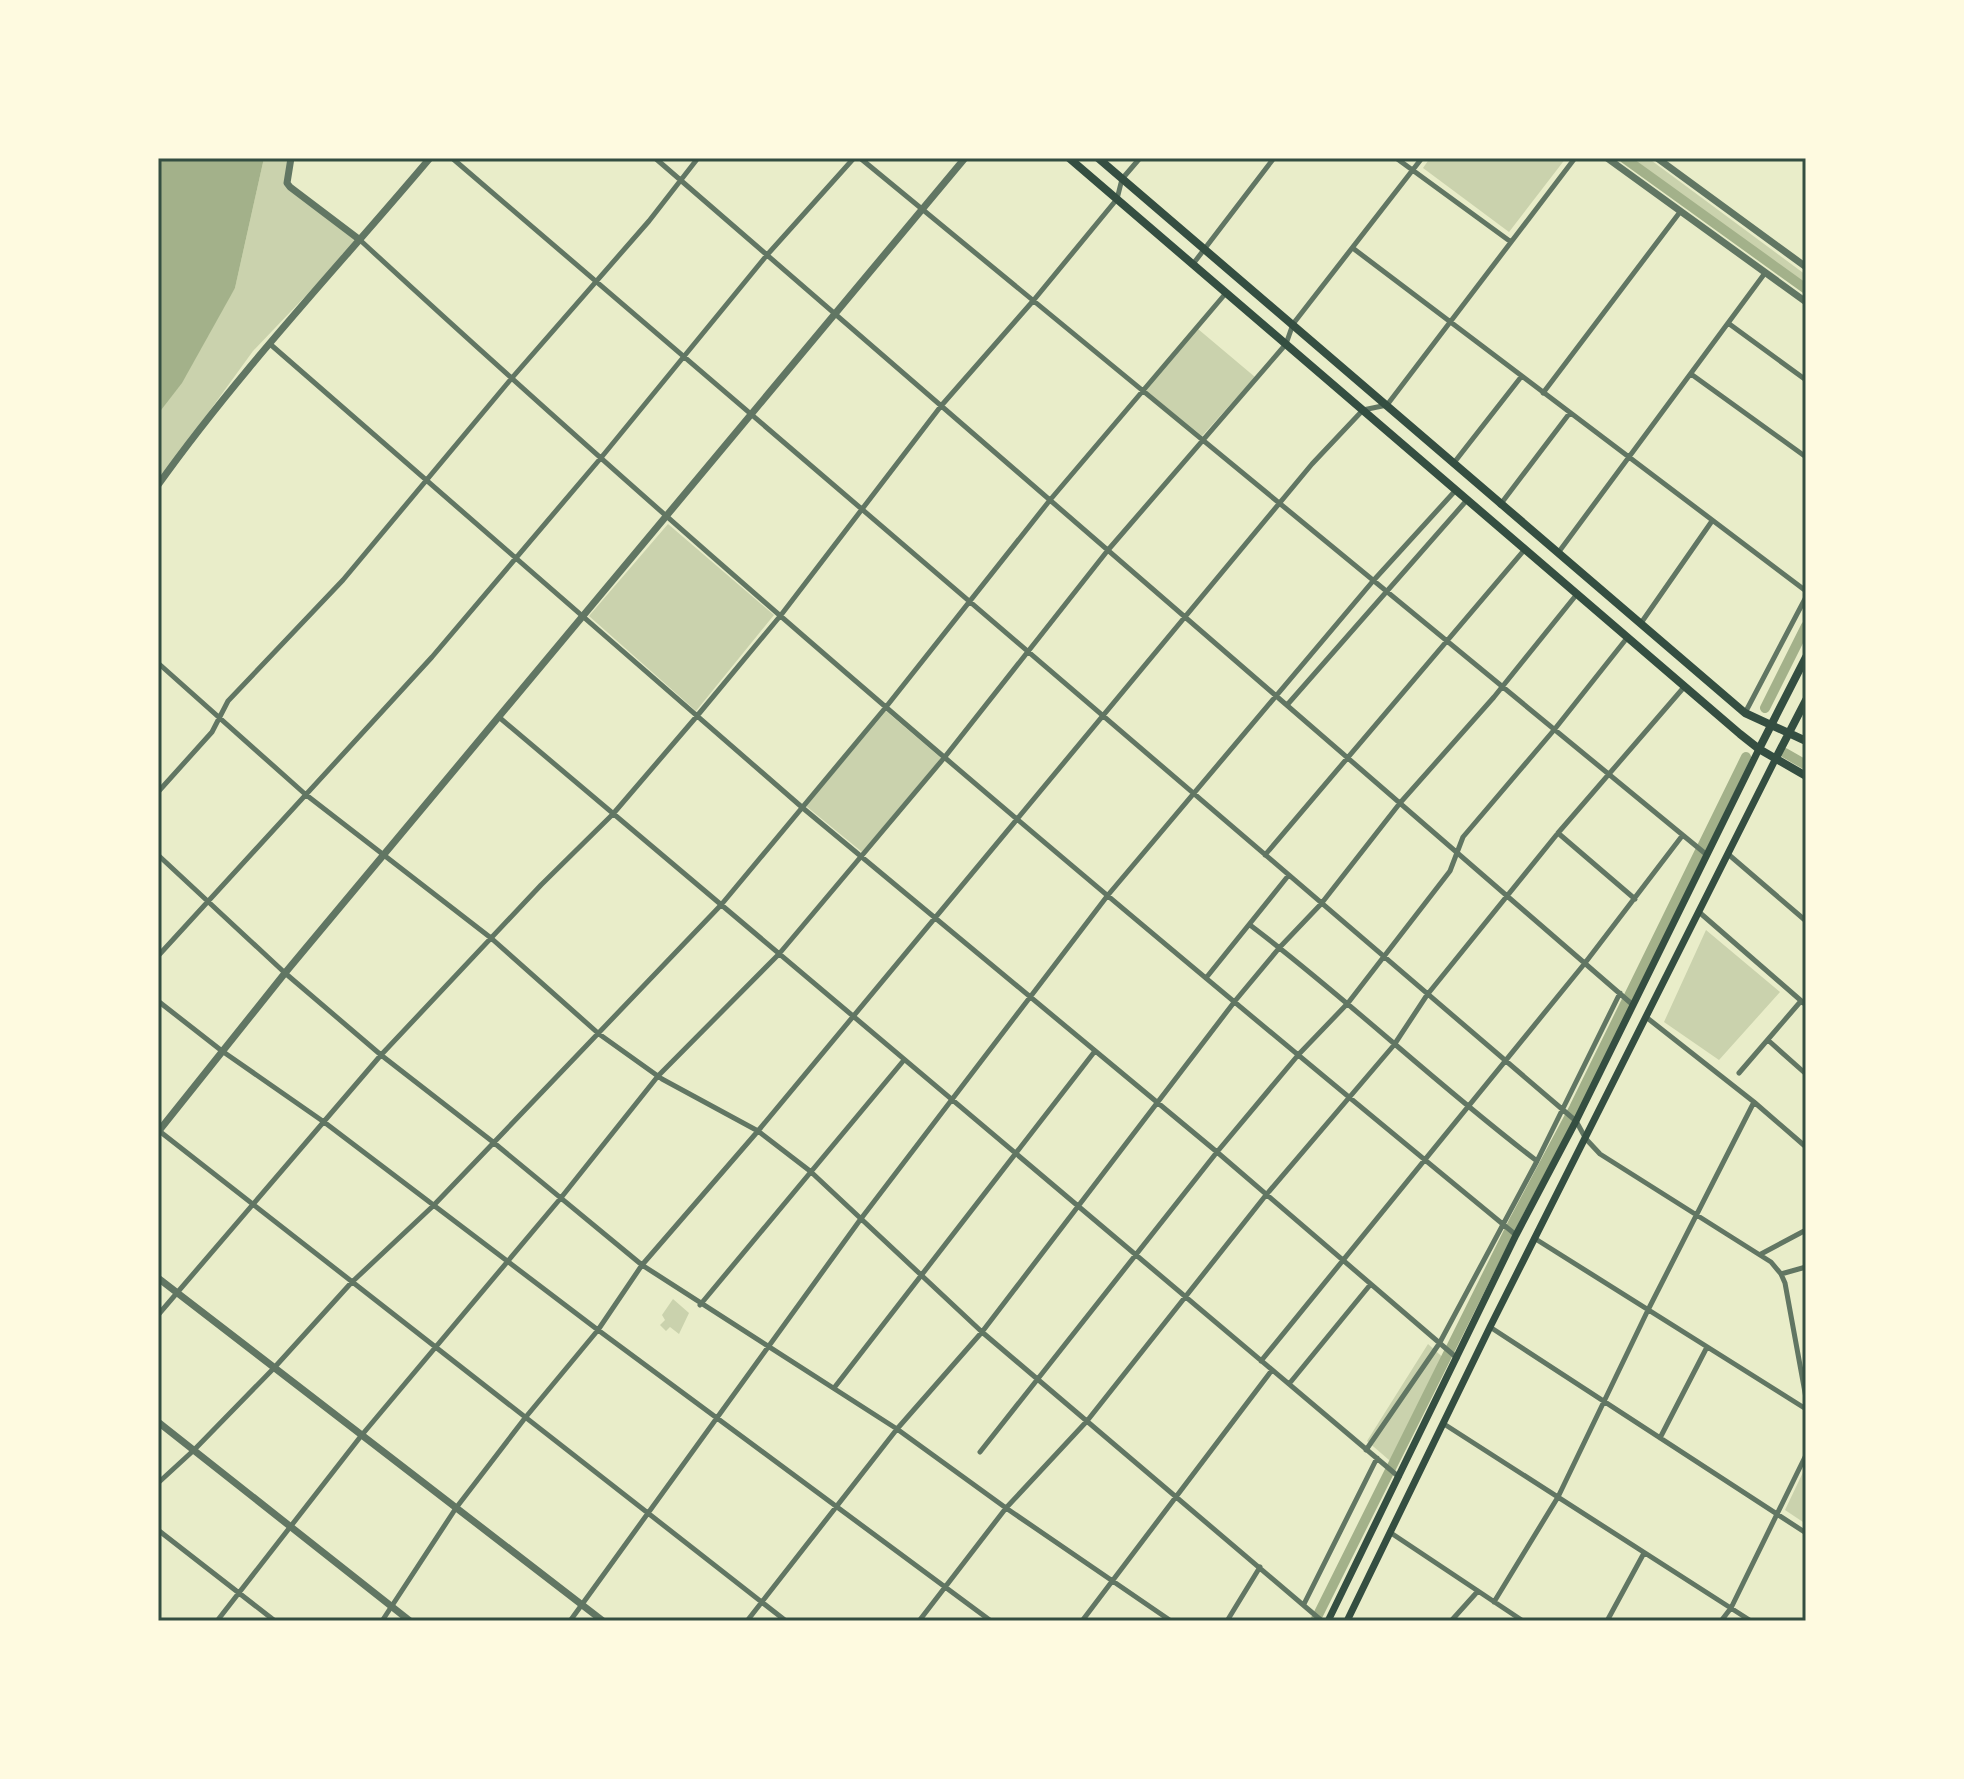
<svg xmlns="http://www.w3.org/2000/svg" width="1964" height="1779" viewBox="0 0 1964 1779" font-family="'Public Sans',sans-serif">
	<style>
		.green { fill: #cad2ad }
		.water { fill: #a3b18a }
		.lines { fill: none; stroke-linecap: round; stroke-linejoin: round }
		.canal { stroke: #a3b18a; stroke-width: 10 }
		.minor { stroke: #617663; stroke-width: 5 }
		.tertiary { stroke: #617663; stroke-width: 7 }
		.secondary { stroke: #344e41; stroke-width: 7 }
		.primary { stroke: #344e41; stroke-width: 8 }
		.neatline { fill: none; stroke: #344e41; stroke-width: 3 }
	</style>
	<rect width="100%" height="100%" fill="#e9edc9"/>
	<!-- green -->
	<path class="green" d="M 264,158 L 290,158 L 284,182 L 358,241 L 253,351 L 158,482 L 158,396 L 235,288 Z
		M 1430,158 L 1566,158 L 1509,232 L 1423,168 Z
		M 1618,158 L 1648,158 L 1806,275 L 1806,294 Z
		M 1198,329 L 1255,377 L 1202,436 L 1145,390 Z
		M 668,524 L 774,615 L 696,711 L 589,616 Z
		M 886,711 L 941,758 L 862,852 L 806,806 Z
		M 1706,930 L 1780,992 L 1719,1060 L 1664,1022 Z
		M 673,1299 L 689,1313 L 679,1334 L 670,1327 L 666,1331 L 660,1325 L 665,1320 L 662,1315 Z
		M 1428,1344 L 1448,1362 L 1396,1466 L 1367,1441 Z
		M 1806,1466 L 1806,1524 L 1785,1510 Z"/>
	<!-- water -->
	<path class="water" d="M 158,158 L 264,158 L 235,288 L 182,383 L 158,414 Z"/>
	<g class="lines">
		<!-- canal -->
		<path class="canal" d="M 1624,158 L 1806,289
			M 1765,708 L 1806,626
			M 1785,753 L 1806,765
			M 1315,1621 L 1515,1219 L 1574,1108 L 1746,757"/>
		<!-- minor -->
		<path class="minor" d="M 452,158 L 1576,1121 L 1586,1139 L 1600,1154 L 1771,1262 L 1781,1274 L 1785,1283 L 1806,1398
			M 655,158 L 1633,1005
			M 860,158 L 1707,855
			M 1396,158 L 1511,242
			M 360,240 C 734,585 1123,912 1516,1235
			M 1354,249 L 1806,591
			M 1193,264 L 1274,158
			M 1728,323 L 1806,380
			M 270,344 L 804,809 L 1217,1152 L 1457,1358
			M 1691,374 L 1806,457
			M 1543,393 L 1680,212
			M 1453,464 L 1521,377
			M 1500,505 L 1569,414
			M 1558,553 L 1765,273
			M 1641,623 L 1712,521
			M 158,663 L 305,794 L 491,938 L 599,1034 L 662,1079 L 758,1131 L 810,1171 L 982,1332 L 1322,1621
			M 1287,705 L 1467,500
			M 1745,713 L 1806,597
			M 500,718 L 1399,1477
			M 158,792 L 212,732 L 228,701 L 343,580 L 511,379 L 649,221 L 698,158
			M 1558,833 L 1635,899
			M 1728,854 L 1806,921
			M 158,855 L 285,973 L 381,1055 L 493,1142 L 642,1265 L 897,1429 L 1006,1508 L 1171,1621
			M 1265,855 L 1525,549
			M 1699,912 L 1806,1005
			M 1250,925 C 1349,1000 1438,1086 1537,1161
			M 158,956 L 432,657 L 600,459 L 767,255 L 854,158
			M 1206,978 L 1288,876
			M 158,1001 L 222,1051 L 324,1122 L 598,1330 L 991,1621
			M 1646,1017 L 1754,1102 L 1806,1147
			M 1769,1041 L 1806,1074
			M 1739,1073 L 1801,1001
			M 158,1130 L 786,1621
			M 1534,1238 L 1806,1409
			M 1761,1254 L 1806,1230
			M 1781,1274 L 1806,1267
			M 700,1305 L 904,1060
			M 158,1315 L 381,1055 L 541,885 L 613,814 L 697,716 L 781,615 L 941,406 L 1033,301 L 1117,199 L 1122,179 L 1140,158
			M 1490,1327 L 1806,1533
			M 1261,1361 L 1585,963 L 1682,836
			M 1289,1384 L 1370,1285
			M 834,1388 L 1095,1051
			M 1444,1424 L 1751,1621
			M 1660,1438 L 1707,1347
			M 1366,1450 L 1439,1344 L 1537,1161 L 1620,993
			M 980,1452 L 1217,1152 L 1299,1054 L 1348,1003 L 1450,871 L 1463,837 L 1554,730 L 1627,638
			M 158,1483 L 194,1450 L 274,1368 L 351,1283 L 433,1206 L 721,905 L 886,707 L 1050,500 L 1226,293
			M 158,1530 L 275,1621
			M 1391,1533 L 1523,1621
			M 1494,1602 L 1558,1497 L 1648,1310 L 1754,1102
			M 1304,1604 L 1377,1458
			M 217,1621 L 361,1436 L 560,1199 L 658,1076 L 779,954 L 944,758 L 1108,550 L 1286,344 L 1293,324 L 1422,158
			M 382,1621 L 456,1508 L 525,1418 L 598,1330 L 642,1265 L 758,1131 L 1312,464 L 1363,410 L 1387,405 L 1575,158
			M 570,1621 L 860,1220 L 1108,895 L 1373,581 L 1455,491
			M 747,1621 L 897,1429 L 982,1332 L 1235,1001 L 1280,947 L 1321,904 L 1400,803 L 1494,697 L 1577,594
			M 919,1621 L 1006,1508 L 1087,1421 L 1266,1195 L 1394,1045 L 1427,995 L 1558,833 L 1685,686
			M 1082,1621 L 1272,1370
			M 1227,1621 L 1260,1567
			M 1451,1621 L 1478,1591
			M 1607,1621 L 1644,1553
			M 1721,1621 L 1731,1608 L 1806,1455"/>
		<!-- tertiary -->
		<path class="tertiary" d="M 291,158 L 287,183 L 290,187 L 360,240
			M 1607,158 L 1806,302
			M 1657,158 L 1806,267
			M 158,485 C 240,370 339,266 430,158
			M 158,1132 L 285,973 L 965,158
			M 158,1278 L 603,1621
			M 158,1422 L 410,1621"/>
		<!-- secondary -->
		<path class="secondary" d="M 1328,1621 L 1516,1235 L 1576,1121 L 1759,749
			M 1347,1621 L 1490,1327 L 1776,758"/>
		<!-- primary -->
		<path class="primary" d="M 1069,158 L 1740,734 L 1759,749 L 1806,776
			M 1098,158 L 1745,713 L 1806,741
			M 1759,749 L 1806,657
			M 1776,758 L 1806,700"/>
	</g>
	<!-- border -->
	<rect width="1964" height="1779" fill="none" stroke="#fefae0" stroke-width="320"/>
	<rect x="160" y="160" width="1644" height="1459" class="neatline"/>
</svg>
